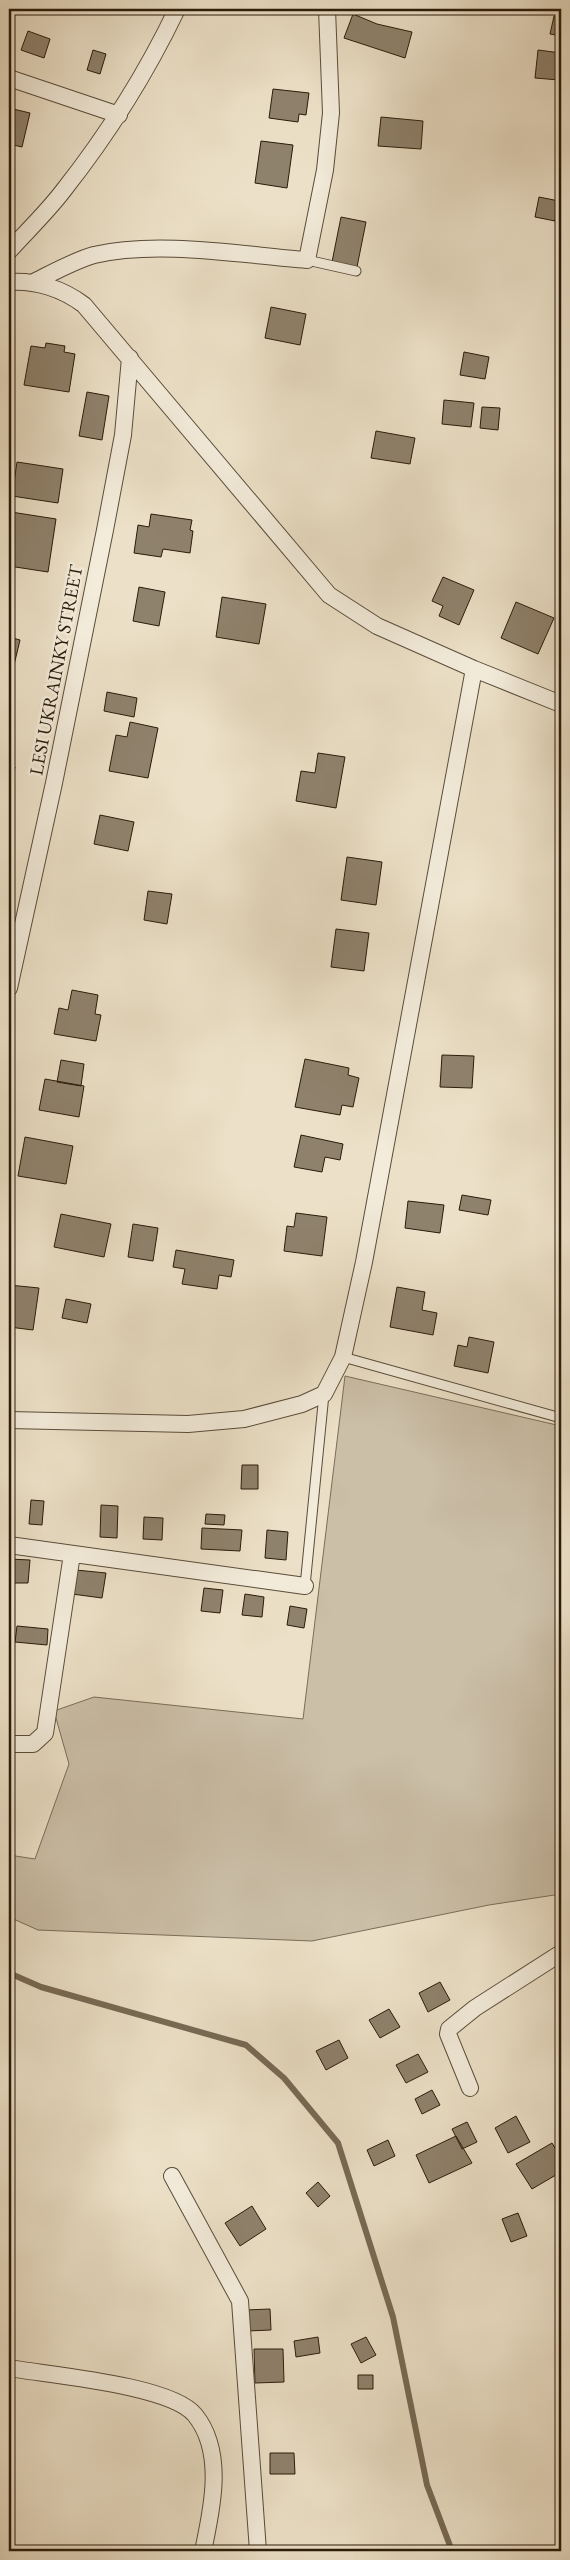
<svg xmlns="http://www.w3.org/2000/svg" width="570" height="2560" viewBox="0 0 570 2560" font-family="'EB Garamond',serif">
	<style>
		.green { fill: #cbbfa8; stroke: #7a6d59 }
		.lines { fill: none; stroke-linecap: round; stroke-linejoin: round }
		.stream { stroke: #776a55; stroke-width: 6 }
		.building { fill: #8f826d; stroke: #2a1b0a }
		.service-casing { stroke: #5a4c3a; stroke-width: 11 }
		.minor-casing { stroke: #5a4c3a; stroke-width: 18 }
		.service { stroke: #f3ecdb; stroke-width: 9 }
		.minor { stroke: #f3ecdb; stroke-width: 16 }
		.labels { text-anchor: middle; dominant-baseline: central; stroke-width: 5; stroke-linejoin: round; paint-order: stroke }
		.street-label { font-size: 19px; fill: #2a1b0a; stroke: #f3ecdb }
	</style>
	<rect width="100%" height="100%" fill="#ece1c8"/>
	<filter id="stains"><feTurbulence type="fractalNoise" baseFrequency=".004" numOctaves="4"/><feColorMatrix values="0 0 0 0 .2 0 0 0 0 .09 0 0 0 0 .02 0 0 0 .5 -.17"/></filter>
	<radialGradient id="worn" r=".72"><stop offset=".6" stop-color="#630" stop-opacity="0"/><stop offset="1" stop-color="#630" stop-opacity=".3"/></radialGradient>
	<!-- green -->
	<path class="green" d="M 345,1376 L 561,1426 L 561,1894 L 489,1905 L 312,1941 L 38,1930 L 9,1917 L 9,1855 L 35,1859 L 69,1764 L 54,1711 L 94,1697 L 303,1719 Z"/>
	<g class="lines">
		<!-- stream -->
		<path class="stream" d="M 9,1973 L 41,1987 L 246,2045 L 284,2078 L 338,2143 L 393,2317 L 427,2485 L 452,2551"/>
	</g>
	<!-- building -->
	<path class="building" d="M 478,9 L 507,9 L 507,12 Z
		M 353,14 L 377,24 L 412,32 L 405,58 L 344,38 Z
		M 554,16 L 561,17 L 561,36 L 550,34 Z
		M 28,31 L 50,39 L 44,58 L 21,50 Z
		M 93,50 L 106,54 L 100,74 L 87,70 Z
		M 538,50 L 561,53 L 559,80 L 535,78 Z
		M 273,89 L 309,93 L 306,115 L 299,114 L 298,122 L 269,118 Z
		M 9,108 L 30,113 L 22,147 L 9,144 Z
		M 381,117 L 423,121 L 421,149 L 378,146 Z
		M 261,141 L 293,145 L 287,188 L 255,183 Z
		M 539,197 L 559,201 L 555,221 L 535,217 Z
		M 341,217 L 366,222 L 357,267 L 332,262 Z
		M 271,307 L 306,314 L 300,345 L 265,338 Z
		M 46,343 L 65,346 L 64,352 L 75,354 L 69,392 L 24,385 L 31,346 L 45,348 Z
		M 464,352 L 489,357 L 485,379 L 460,375 Z
		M 87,392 L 109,396 L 102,440 L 79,436 Z
		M 444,400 L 474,403 L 471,427 L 442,424 Z
		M 482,407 L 500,408 L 498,430 L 480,428 Z
		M 376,431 L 415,438 L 410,464 L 371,458 Z
		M 17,462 L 63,469 L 58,503 L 12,496 Z
		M 11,512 L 56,519 L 48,572 L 9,566 L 9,529 Z
		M 151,514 L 192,520 L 190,530 L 193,531 L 190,553 L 163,549 L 161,557 L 134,553 L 138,525 L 149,527 Z
		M 443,577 L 474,590 L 459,625 L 439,616 L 443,606 L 432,601 Z
		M 139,587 L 165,592 L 159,626 L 133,621 Z
		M 222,597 L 266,604 L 259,644 L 216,637 Z
		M 516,602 L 554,618 L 538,654 L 501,638 Z
		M 9,637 L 20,640 L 9,686 Z
		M 107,692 L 137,698 L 134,717 L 104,711 Z
		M 130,722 L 158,728 L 148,778 L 109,771 L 116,735 L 127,737 Z
		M 318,753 L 345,757 L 336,808 L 296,801 L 301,771 L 315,773 Z
		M 9,766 L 15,767 L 9,798 Z
		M 100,815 L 134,822 L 128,851 L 94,844 Z
		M 347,857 L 382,862 L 376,905 L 341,900 Z
		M 148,891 L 172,894 L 167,924 L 144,920 Z
		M 336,929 L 369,933 L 364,971 L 331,967 Z
		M 72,990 L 98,995 L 95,1014 L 101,1015 L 96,1041 L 54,1034 L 59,1008 L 68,1010 Z
		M 442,1055 L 474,1056 L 472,1088 L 440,1087 Z
		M 305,1059 L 349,1068 L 348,1075 L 359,1078 L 353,1107 L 342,1105 L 340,1115 L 295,1107 Z
		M 61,1060 L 84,1064 L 81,1086 L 57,1082 Z
		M 45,1079 L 84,1086 L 79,1117 L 39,1110 Z
		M 301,1135 L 343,1144 L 340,1160 L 325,1157 L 322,1172 L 294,1167 Z
		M 25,1137 L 73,1146 L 66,1184 L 18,1176 Z
		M 462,1195 L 491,1200 L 488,1215 L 459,1210 Z
		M 408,1201 L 444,1205 L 440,1233 L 405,1228 Z
		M 296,1213 L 327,1217 L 322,1256 L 284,1251 L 287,1226 L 294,1227 Z
		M 61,1214 L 111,1224 L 104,1257 L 54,1247 Z
		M 133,1224 L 158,1228 L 153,1261 L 128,1257 Z
		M 176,1250 L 234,1260 L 231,1277 L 219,1275 L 217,1289 L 182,1284 L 185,1269 L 173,1267 Z
		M 9,1285 L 39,1288 L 33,1330 L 9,1327 Z
		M 397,1287 L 425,1292 L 422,1310 L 437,1313 L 433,1335 L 390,1327 Z
		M 66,1299 L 91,1304 L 87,1323 L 62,1318 Z
		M 469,1337 L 494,1342 L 488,1373 L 454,1366 L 458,1345 L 467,1347 Z
		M 9,1456 L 14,1457 L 9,1490 Z
		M 242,1465 L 258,1465 L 258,1489 L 241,1489 Z
		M 31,1500 L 44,1501 L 42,1525 L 29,1524 Z
		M 101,1505 L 118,1506 L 117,1538 L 100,1537 Z
		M 206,1514 L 225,1515 L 224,1525 L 205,1524 Z
		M 144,1517 L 163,1518 L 162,1540 L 143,1539 Z
		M 202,1528 L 242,1530 L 240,1551 L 201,1549 Z
		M 267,1530 L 288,1532 L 286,1560 L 265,1558 Z
		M 9,1559 L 30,1560 L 28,1583 L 9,1583 Z
		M 76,1570 L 106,1573 L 102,1598 L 72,1594 Z
		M 204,1588 L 223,1590 L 220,1613 L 201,1611 Z
		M 245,1594 L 264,1597 L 262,1617 L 242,1615 Z
		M 290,1606 L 307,1609 L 304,1628 L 287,1625 Z
		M 17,1626 L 48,1629 L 47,1645 L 15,1642 Z
		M 440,1982 L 450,2000 L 428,2012 L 419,1993 Z
		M 389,2009 L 400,2027 L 380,2038 L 369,2020 Z
		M 339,2040 L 348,2058 L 326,2070 L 316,2051 Z
		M 418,2054 L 428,2072 L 406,2083 L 396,2065 Z
		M 432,2090 L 440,2105 L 422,2114 L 415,2099 Z
		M 516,2116 L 530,2142 L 508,2153 L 495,2128 Z
		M 467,2122 L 477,2142 L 462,2149 L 452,2129 Z
		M 456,2136 L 472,2163 L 429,2183 L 416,2155 Z
		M 388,2140 L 395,2156 L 374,2166 L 367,2150 Z
		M 552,2143 L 561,2158 L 561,2172 L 532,2189 L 516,2164 Z
		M 318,2182 L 330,2196 L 318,2207 L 306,2193 Z
		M 252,2206 L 266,2229 L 240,2246 L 225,2223 Z
		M 518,2213 L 527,2236 L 511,2242 L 502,2219 Z
		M 270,2309 L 271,2330 L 247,2331 L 246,2310 Z
		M 318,2337 L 320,2353 L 296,2357 L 294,2341 Z
		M 366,2337 L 376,2355 L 361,2363 L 351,2344 Z
		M 254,2349 L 283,2349 L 284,2382 L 255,2383 Z
		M 358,2375 L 373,2375 L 373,2389 L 358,2389 Z
		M 270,2453 L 294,2453 L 295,2474 L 270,2474 Z"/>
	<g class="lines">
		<defs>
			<path id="service" d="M 307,260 L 356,271
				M 343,1357 L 561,1418
				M 305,1586 L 324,1394"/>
			<path id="minor" d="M 9,78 L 119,115
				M 9,251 C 27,231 47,212 63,191 C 108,134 146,74 177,9
				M 9,282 C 36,280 63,289 84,305 L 329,595 L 377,626 L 474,669 L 561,704
				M 32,283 C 52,273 73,261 94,255 C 158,240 242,255 307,260 L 325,170 L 331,113 L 327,9
				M 9,988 L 54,783 L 105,530 L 123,435 L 130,358
				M 9,1420 L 188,1424 L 244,1419 L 302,1404 L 324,1394 L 343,1357 L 364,1262 L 474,669
				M 9,1545 L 305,1586
				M 9,1744 L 33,1744 L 45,1733 L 72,1554
				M 470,2088 L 448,2034 L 449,2029 L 475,2008 L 561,1953
				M 172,2176 L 240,2301 L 258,2551
				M 9,2368 C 49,2375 171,2385 195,2415 C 225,2452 212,2509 203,2551"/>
		</defs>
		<!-- service casing -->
		<use href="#service" class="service-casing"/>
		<!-- minor casing -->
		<use href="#minor" class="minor-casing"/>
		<!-- service -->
		<use href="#service" class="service"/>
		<!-- minor -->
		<use href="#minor" class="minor"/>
	</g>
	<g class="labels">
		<!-- street labels -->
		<g class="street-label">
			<text transform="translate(56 670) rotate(-79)">LESI UKRAINKY STREET</text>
		</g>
	</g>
	<!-- margin -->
	<rect width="570" height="2560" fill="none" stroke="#ece1c8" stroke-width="30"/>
	<rect x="10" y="10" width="550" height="2540" fill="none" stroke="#2a1b0a" stroke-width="2.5"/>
	<rect x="15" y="15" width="540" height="2530" fill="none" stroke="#2a1b0a"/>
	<rect width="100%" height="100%" filter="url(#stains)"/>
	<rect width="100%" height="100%" fill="url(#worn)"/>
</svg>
